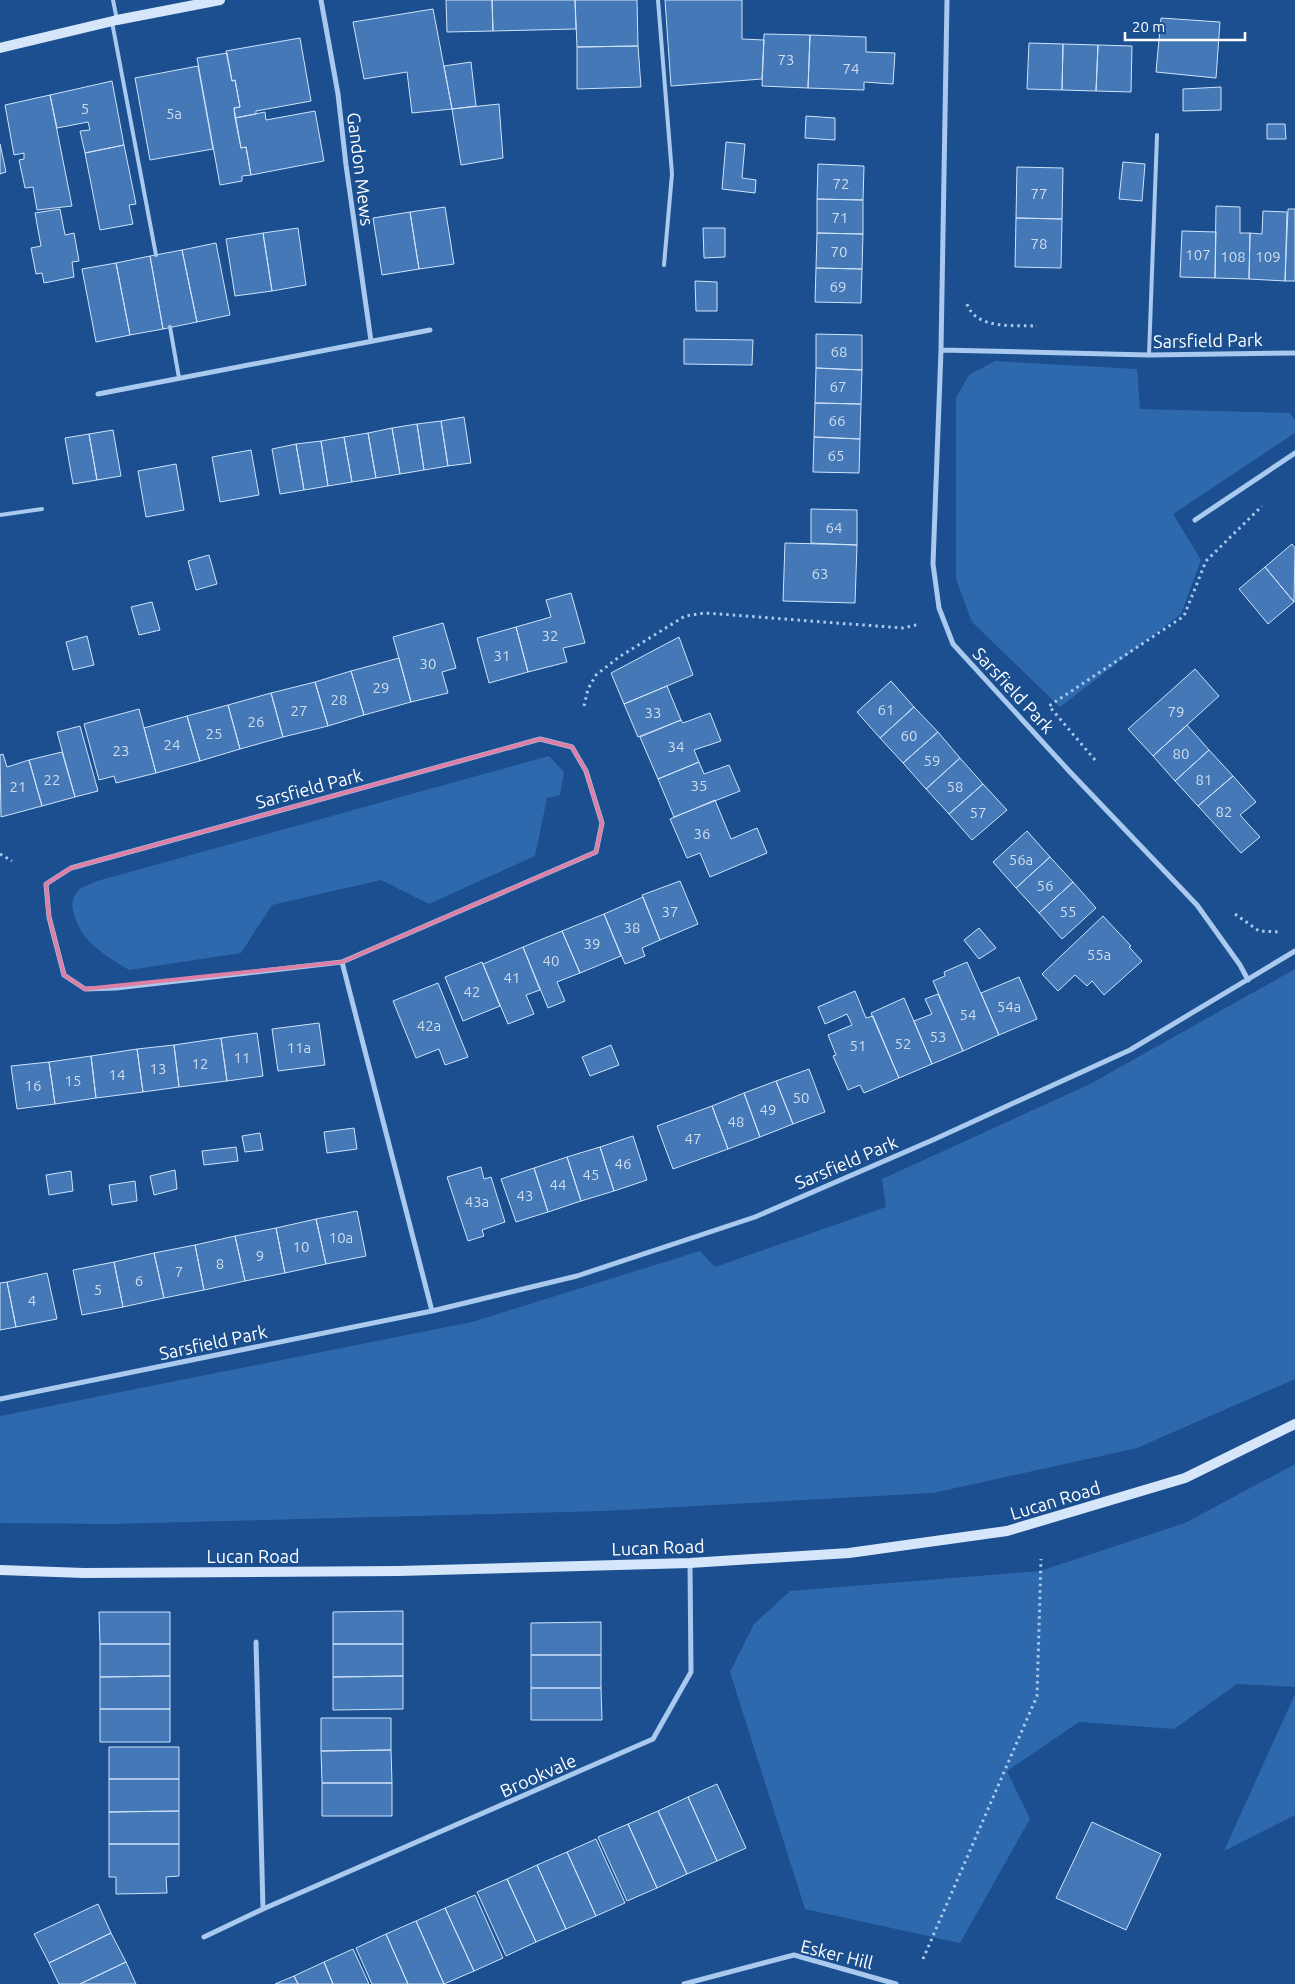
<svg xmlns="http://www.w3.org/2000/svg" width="1295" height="1984" viewBox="0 0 1295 1984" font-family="Ubuntu,sans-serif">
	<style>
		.green { fill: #2e69ad }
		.building { fill: #4478b7; stroke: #cfe3fa }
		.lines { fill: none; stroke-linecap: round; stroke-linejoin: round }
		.path { stroke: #a9c9ee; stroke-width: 3; stroke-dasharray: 2.5 4; stroke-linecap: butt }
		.service { stroke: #a9c9ee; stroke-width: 4 }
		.minor { stroke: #a9c9ee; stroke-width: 5 }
		.secondary { stroke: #d6e6fa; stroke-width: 10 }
		.marked { fill: none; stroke: #dd80a5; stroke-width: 4; stroke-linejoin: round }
		.labels { text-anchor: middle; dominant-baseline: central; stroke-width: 4.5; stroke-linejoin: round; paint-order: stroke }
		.number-label { font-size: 15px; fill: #d0dded }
		.street-label { font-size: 18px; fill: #fff; stroke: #1b4f8f }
	</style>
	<rect width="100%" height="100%" fill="#1b4f8f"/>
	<!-- green -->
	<path class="green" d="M 995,361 L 1137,369 L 1140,409 L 1290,413 L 1295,420 L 1295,433 L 1173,514 L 1201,560 L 1181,614 L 1060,707 L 972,622 L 956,579 L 956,398 L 969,375 Z
		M 549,756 L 564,772 L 560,795 L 547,798 L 535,856 L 429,904 L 381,880 L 272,905 L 241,953 L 129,970 C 105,955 81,942 74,914 C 71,906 72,899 77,892 C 81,887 91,884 97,881 Z
		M 1295,969 L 1295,1379 L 1137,1448 L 933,1493 L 604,1511 L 110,1524 L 0,1523 L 0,1416 L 472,1322 L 700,1251 L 715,1267 L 886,1207 L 882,1179 L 1090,1084 Z
		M 1295,1464 L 1295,1687 L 1237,1684 L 1174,1729 L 1079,1722 L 1007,1771 L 1030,1819 L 960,1943 L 805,1909 L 730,1672 L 754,1624 L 790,1591 L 1040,1571 L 1185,1523 Z
		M 1295,1694 L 1295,1815 L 1224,1851 Z"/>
	<!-- building -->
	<path class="building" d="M 446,0 L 492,0 L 493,31 L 447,32 Z
		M 492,0 L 575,0 L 576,29 L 493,31 Z
		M 575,0 L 637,0 L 638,46 L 577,47 Z
		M 665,0 L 742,0 L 742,39 L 764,40 L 762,79 L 671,86 Z
		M 433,9 L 452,109 L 412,113 L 407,72 L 364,79 L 353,22 Z
		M 1161,18 L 1220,22 L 1216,78 L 1156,72 Z
		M 764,34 L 810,35 L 808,88 L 762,86 Z
		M 810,35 L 866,37 L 866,52 L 895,53 L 893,84 L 864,82 L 864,90 L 808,88 Z
		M 300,38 L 311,101 L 256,111 L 256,114 L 235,118 L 234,108 L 240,107 L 235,80 L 232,81 L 226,51 Z
		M 1029,43 L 1063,44 L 1062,90 L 1027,89 Z
		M 1063,44 L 1098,45 L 1096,91 L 1062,90 Z
		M 1098,45 L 1132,46 L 1131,92 L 1096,91 Z
		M 638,46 L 641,87 L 577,89 L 577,47 Z
		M 227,53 L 232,81 L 235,80 L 240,107 L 234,108 L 241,148 L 246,147 L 251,175 L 242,176 L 242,181 L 220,185 L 197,58 Z
		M 471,62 L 476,106 L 452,109 L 444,66 Z
		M 198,66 L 213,149 L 150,160 L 135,78 Z
		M 112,81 L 124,145 L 85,153 L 80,131 L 90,130 L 88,122 L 57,128 L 50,95 Z
		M 1221,87 L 1221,110 L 1183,111 L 1183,89 Z
		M 50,95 L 72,206 L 37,210 L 33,187 L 25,188 L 19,160 L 24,159 L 24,153 L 14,155 L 5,105 Z
		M 499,104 L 503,158 L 461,165 L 452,109 Z
		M 315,111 L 324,161 L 251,175 L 246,147 L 241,148 L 235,118 L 265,112 L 266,120 Z
		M 806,116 L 835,118 L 835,140 L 805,138 Z
		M 1267,124 L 1285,124 L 1286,139 L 1267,139 Z
		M 726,142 L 745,144 L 742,178 L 756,180 L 755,193 L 722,189 Z
		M 0,144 L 6,172 L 0,174 Z
		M 124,145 L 136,204 L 129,205 L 133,224 L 100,230 L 85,153 Z
		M 1123,162 L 1145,164 L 1142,201 L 1119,199 Z
		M 818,164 L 864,166 L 863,200 L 817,199 Z
		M 1017,167 L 1063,168 L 1062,219 L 1016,218 Z
		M 817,199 L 863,200 L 863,234 L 817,233 Z
		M 1216,206 L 1240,207 L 1240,233 L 1250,233 L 1249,279 L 1215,278 Z
		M 445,207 L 454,264 L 419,269 L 410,212 Z
		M 60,209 L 65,235 L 74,233 L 79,261 L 72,262 L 74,277 L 44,283 L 42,273 L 36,274 L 31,248 L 41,246 L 35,213 Z
		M 1288,209 L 1295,209 L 1295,281 L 1285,281 Z
		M 1263,211 L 1287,212 L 1285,281 L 1249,279 L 1250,233 L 1262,234 Z
		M 410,212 L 419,269 L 382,275 L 373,218 Z
		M 1016,218 L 1062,219 L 1061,268 L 1015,267 Z
		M 298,228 L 306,285 L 272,291 L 263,233 Z
		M 703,228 L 725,228 L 725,257 L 704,258 Z
		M 1182,231 L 1216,232 L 1215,278 L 1180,277 Z
		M 263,233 L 272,291 L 235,296 L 226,239 Z
		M 817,233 L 863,234 L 862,269 L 816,268 Z
		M 216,243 L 230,315 L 197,322 L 182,250 Z
		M 182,250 L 197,322 L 163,329 L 150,256 Z
		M 150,256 L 163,329 L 130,335 L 116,263 Z
		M 116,263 L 130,335 L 96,342 L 82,269 Z
		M 816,268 L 862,269 L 861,303 L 815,302 Z
		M 695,281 L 717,282 L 717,311 L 696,311 Z
		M 816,334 L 862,335 L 862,370 L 816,368 Z
		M 684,339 L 753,340 L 752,365 L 684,364 Z
		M 816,368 L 862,370 L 861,404 L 815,403 Z
		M 815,403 L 861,404 L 860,439 L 814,437 Z
		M 464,417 L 471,463 L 448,466 L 441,421 Z
		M 441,421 L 448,466 L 424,470 L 417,424 Z
		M 417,424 L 424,470 L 400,474 L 392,428 Z
		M 392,428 L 400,474 L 376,478 L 368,433 Z
		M 113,430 L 121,476 L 97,480 L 89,434 Z
		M 368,433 L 376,478 L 352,482 L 344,437 Z
		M 89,434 L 97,480 L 73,484 L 65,438 Z
		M 344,437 L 352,482 L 328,486 L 321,441 Z
		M 814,437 L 860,439 L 859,473 L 813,472 Z
		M 321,441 L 328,486 L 304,490 L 296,444 Z
		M 296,444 L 304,490 L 280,494 L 272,449 Z
		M 251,450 L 259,495 L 220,502 L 212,457 Z
		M 176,464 L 184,510 L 146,517 L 138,471 Z
		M 811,509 L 857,510 L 857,545 L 811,543 Z
		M 785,543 L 857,545 L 855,603 L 783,601 Z
		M 1292,544 L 1295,548 L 1294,602 L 1265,567 Z
		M 209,555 L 217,584 L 196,590 L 188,561 Z
		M 1265,567 L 1294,602 L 1268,624 L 1239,589 Z
		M 571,593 L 585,643 L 563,648 L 567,662 L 528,672 L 516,627 L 551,617 L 546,600 Z
		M 152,602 L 160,630 L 139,635 L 131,607 Z
		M 443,623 L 456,668 L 442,672 L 448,693 L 411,702 L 393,637 Z
		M 516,627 L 528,672 L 489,683 L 477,638 Z
		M 87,636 L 94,665 L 73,670 L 66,642 Z
		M 679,637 L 693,675 L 624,704 L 611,673 Z
		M 399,658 L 411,702 L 364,715 L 351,671 Z
		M 1195,669 L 1219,696 L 1153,756 L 1128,729 Z
		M 351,671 L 364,715 L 328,726 L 315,682 Z
		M 891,681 L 914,707 L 880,738 L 857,712 Z
		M 315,682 L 328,726 L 283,737 L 271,693 Z
		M 667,686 L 681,720 L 638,737 L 624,704 Z
		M 271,693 L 283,737 L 240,749 L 228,705 Z
		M 228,705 L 240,749 L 200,761 L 187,716 Z
		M 914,707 L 938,732 L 903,763 L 880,738 Z
		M 139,709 L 156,773 L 116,783 L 114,776 L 99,780 L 84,724 Z
		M 710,713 L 721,741 L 694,750 L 699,762 L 658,779 L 640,737 L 681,720 L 683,723 Z
		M 187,716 L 200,761 L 156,773 L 144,728 Z
		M 1187,725 L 1209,750 L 1175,781 L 1153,756 Z
		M 80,726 L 98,791 L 75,797 L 57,732 Z
		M 938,732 L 960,758 L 926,789 L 903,763 Z
		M 1209,750 L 1233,776 L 1198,806 L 1175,781 Z
		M 62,752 L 75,797 L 42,806 L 29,760 Z
		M 3,754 L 7,767 L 29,760 L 42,806 L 1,817 L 0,755 Z
		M 960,758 L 983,784 L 949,814 L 926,789 Z
		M 699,762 L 704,774 L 729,765 L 740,791 L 674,817 L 658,779 Z
		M 1233,776 L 1256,802 L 1240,815 L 1260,837 L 1241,853 L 1198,806 Z
		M 983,784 L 1007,810 L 972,840 L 949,814 Z
		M 715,800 L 731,839 L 757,828 L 767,853 L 710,877 L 700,853 L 687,858 L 670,819 Z
		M 1027,831 L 1050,857 L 1016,888 L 993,862 Z
		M 1050,857 L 1073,882 L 1039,913 L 1016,888 Z
		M 680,881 L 698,924 L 660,940 L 642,895 Z
		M 1073,882 L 1096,908 L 1062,939 L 1039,913 Z
		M 643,897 L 660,940 L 642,948 L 645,956 L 625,964 L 604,914 Z
		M 604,914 L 621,956 L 580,973 L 562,931 Z
		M 1103,916 L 1131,946 L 1129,947 L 1142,961 L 1104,995 L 1092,981 L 1087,986 L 1075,975 L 1058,991 L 1042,974 Z
		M 979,928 L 996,948 L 979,959 L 964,940 Z
		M 562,931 L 580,973 L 557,982 L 565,1001 L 548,1008 L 523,947 Z
		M 523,947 L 540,990 L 526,995 L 534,1014 L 508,1024 L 483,964 Z
		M 482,962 L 500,1006 L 463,1021 L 445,977 Z
		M 967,962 L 999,1035 L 963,1051 L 933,981 L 945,976 L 944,972 Z
		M 1019,977 L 1037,1019 L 999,1035 L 981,993 Z
		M 438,983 L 468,1057 L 445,1065 L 439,1049 L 416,1058 L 393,1001 Z
		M 855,991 L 866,1018 L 873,1016 L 899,1078 L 864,1093 L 860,1085 L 848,1090 L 833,1056 L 836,1055 L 828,1035 L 852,1025 L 847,1014 L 825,1024 L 818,1007 Z
		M 938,994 L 963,1051 L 932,1064 L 914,1021 L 932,1014 L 925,999 Z
		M 904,998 L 932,1064 L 899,1078 L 871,1013 Z
		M 319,1023 L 325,1065 L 278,1071 L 272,1029 Z
		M 257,1033 L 263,1076 L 227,1081 L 221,1038 Z
		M 221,1038 L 227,1081 L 179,1087 L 174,1045 Z
		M 174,1045 L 179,1087 L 143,1092 L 137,1049 Z
		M 611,1045 L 619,1065 L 590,1076 L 582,1057 Z
		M 137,1049 L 143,1092 L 96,1098 L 91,1056 Z
		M 91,1056 L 96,1098 L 55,1104 L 49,1062 Z
		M 49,1062 L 55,1104 L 17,1109 L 11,1066 Z
		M 809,1069 L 825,1112 L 793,1124 L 776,1081 Z
		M 776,1081 L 793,1124 L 760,1137 L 744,1093 Z
		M 744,1093 L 760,1137 L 728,1149 L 712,1106 Z
		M 712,1106 L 728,1149 L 673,1169 L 657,1126 Z
		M 354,1128 L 357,1149 L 327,1153 L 324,1132 Z
		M 260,1133 L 263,1150 L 245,1152 L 242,1136 Z
		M 633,1136 L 647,1180 L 614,1191 L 600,1147 Z
		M 236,1147 L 238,1161 L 204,1165 L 202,1151 Z
		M 600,1147 L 614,1191 L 581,1201 L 567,1157 Z
		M 567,1157 L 581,1201 L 548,1212 L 534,1168 Z
		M 481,1167 L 484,1179 L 491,1177 L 505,1222 L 482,1230 L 484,1236 L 468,1241 L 447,1177 Z
		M 534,1168 L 548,1212 L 516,1222 L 501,1179 Z
		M 175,1170 L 177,1189 L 154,1195 L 150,1176 Z
		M 71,1171 L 73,1191 L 49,1195 L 46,1175 Z
		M 135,1181 L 137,1201 L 112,1205 L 109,1185 Z
		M 357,1211 L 366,1256 L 326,1264 L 316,1219 Z
		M 316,1219 L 326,1264 L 285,1273 L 276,1228 Z
		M 276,1228 L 285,1273 L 245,1281 L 235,1236 Z
		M 235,1236 L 245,1281 L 204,1290 L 195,1245 Z
		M 195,1245 L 204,1290 L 164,1298 L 154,1253 Z
		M 154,1253 L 164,1298 L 123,1307 L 114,1262 Z
		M 114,1262 L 123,1307 L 82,1315 L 73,1270 Z
		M 47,1273 L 57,1319 L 16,1327 L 7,1282 Z
		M 7,1282 L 16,1327 L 0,1330 L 0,1283 Z
		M 403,1611 L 403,1644 L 333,1644 L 333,1612 Z
		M 99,1612 L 170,1612 L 170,1644 L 100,1644 Z
		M 601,1622 L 601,1655 L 531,1655 L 531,1623 Z
		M 100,1644 L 170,1644 L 170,1676 L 100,1677 Z
		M 333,1644 L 403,1644 L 403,1676 L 333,1677 Z
		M 531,1655 L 601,1655 L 601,1688 L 531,1688 Z
		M 170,1676 L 170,1709 L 100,1709 L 100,1677 Z
		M 403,1676 L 403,1709 L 333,1710 L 333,1677 Z
		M 531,1688 L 601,1688 L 602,1720 L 531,1720 Z
		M 100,1709 L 170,1709 L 170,1742 L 100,1742 Z
		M 321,1718 L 391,1718 L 391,1750 L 321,1751 Z
		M 109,1747 L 179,1747 L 179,1779 L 109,1779 Z
		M 391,1750 L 392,1783 L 322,1783 L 321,1751 Z
		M 109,1779 L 179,1779 L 179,1811 L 109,1812 Z
		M 322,1783 L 392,1783 L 392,1816 L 322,1816 Z
		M 717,1784 L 746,1848 L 717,1861 L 688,1797 Z
		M 688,1797 L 717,1861 L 687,1874 L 658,1811 Z
		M 179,1811 L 179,1844 L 109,1844 L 109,1812 Z
		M 658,1811 L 687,1874 L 657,1888 L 628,1824 Z
		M 1092,1822 L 1161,1854 L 1126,1930 L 1056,1898 Z
		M 628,1824 L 657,1888 L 627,1901 L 598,1837 Z
		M 596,1839 L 625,1903 L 596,1916 L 567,1852 Z
		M 109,1844 L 179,1844 L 179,1876 L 166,1877 L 167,1893 L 116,1894 L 116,1877 L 109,1877 Z
		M 567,1852 L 596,1916 L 566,1929 L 537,1865 Z
		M 537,1865 L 566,1929 L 536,1942 L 507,1879 Z
		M 507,1879 L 536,1942 L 506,1956 L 477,1892 Z
		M 475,1895 L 503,1958 L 474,1971 L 445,1908 Z
		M 98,1904 L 111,1933 L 49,1963 L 34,1934 Z
		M 445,1908 L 474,1971 L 444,1984 L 416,1921 Z
		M 416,1921 L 444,1984 L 408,1984 L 386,1934 Z
		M 111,1933 L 126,1962 L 80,1984 L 59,1984 L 49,1963 Z
		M 386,1934 L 408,1984 L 372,1984 L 356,1948 Z
		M 353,1949 L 369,1984 L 333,1984 L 324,1962 Z
		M 126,1962 L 136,1984 L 80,1984 Z
		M 324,1962 L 333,1984 L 298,1984 L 294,1976 Z
		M 294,1976 L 298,1984 L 275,1984 Z"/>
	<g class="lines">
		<!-- path -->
		<path class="path" d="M 967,304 C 976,330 1015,325 1037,326
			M 584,706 L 588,689 L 596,675 L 619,657 L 685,616 L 705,613 L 903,628 L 920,624
			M 1095,760 L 1049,706 L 1184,616 L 1206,561 L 1262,506
			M 0,854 L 12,861
			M 1235,914 L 1259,931 L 1279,932
			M 923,1959 L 1037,1696 L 1041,1559"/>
		<!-- service -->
		<path class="service" d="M 113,0 L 117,20
			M 658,0 L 672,174 L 664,265
			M 112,22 L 156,255
			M 170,327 L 179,378
			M 1149,355 L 1157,135
			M 0,515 L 42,509"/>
		<!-- minor -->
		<path class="minor" d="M 321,0 L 338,94 L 346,165 L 371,341
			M 947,0 L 941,350 L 933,564 L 939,608 L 953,644 L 1070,772 L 1197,905 L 1240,965 L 1248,980
			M 941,350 L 1149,355 L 1295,353
			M 98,394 L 430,330
			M 1195,520 L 1295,453
			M 342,962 L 596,852 L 602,823 L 586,771 L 572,747 L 540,739 L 71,868 L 46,884 L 49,917 L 64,975 L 85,989 L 116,988 L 342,962 L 432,1311
			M 0,1399 L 432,1311 L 577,1276 L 755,1217 L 935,1139 L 1130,1050 L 1295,951
			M 256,1642 L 263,1909
			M 204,1937 L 263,1909 L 653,1739 L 691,1672 L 690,1563
			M 684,1984 L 794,1955 L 896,1984"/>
		<!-- secondary -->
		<path class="secondary" d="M 0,48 L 117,20 L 220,0
			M 0,1570 L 84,1573 L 399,1571 L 690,1563 L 849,1553 L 1007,1531 L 1185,1478 L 1295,1424"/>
	</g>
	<!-- marked area -->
	<path class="marked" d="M 540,739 L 572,747 L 586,771 L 602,823 L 596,852 L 342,962 L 85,989 L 64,975 L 49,917 L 46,884 L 71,868 Z"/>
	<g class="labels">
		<!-- number labels -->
		<g class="number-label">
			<text x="786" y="59">73</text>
			<text x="851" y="68">74</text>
			<text x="85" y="108">5</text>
			<text x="174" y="113">5a</text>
			<text x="841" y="183">72</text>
			<text x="1039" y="193">77</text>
			<text x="840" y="217">71</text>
			<text x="1039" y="243">78</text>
			<text x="839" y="251">70</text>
			<text x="1198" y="254">107</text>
			<text x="1233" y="256">108</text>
			<text x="1268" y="256">109</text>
			<text x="838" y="286">69</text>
			<text x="839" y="351">68</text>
			<text x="838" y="386">67</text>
			<text x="837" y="420">66</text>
			<text x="836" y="455">65</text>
			<text x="834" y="527">64</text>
			<text x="820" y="573">63</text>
			<text x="550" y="635">32</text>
			<text x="502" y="655">31</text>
			<text x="428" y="663">30</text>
			<text x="381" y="687">29</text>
			<text x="339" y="699">28</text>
			<text x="886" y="709">61</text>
			<text x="299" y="710">27</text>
			<text x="1176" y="711">79</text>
			<text x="653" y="712">33</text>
			<text x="256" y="721">26</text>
			<text x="214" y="733">25</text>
			<text x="909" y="735">60</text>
			<text x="172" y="744">24</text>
			<text x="676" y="746">34</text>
			<text x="121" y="750">23</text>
			<text x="1181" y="753">80</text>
			<text x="932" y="760">59</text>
			<text x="52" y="779">22</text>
			<text x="1204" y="779">81</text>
			<text x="699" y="785">35</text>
			<text x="18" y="786">21</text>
			<text x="955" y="786">58</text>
			<text x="1224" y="811">82</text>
			<text x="978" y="812">57</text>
			<text x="702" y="833">36</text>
			<text x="1021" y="859">56a</text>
			<text x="1045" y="885">56</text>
			<text x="670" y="911">37</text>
			<text x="1068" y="911">55</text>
			<text x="632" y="927">38</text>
			<text x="592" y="943">39</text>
			<text x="1099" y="954">55a</text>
			<text x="551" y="960">40</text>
			<text x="512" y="977">41</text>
			<text x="472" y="991">42</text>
			<text x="1009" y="1006">54a</text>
			<text x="968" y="1014">54</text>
			<text x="429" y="1025">42a</text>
			<text x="938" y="1036">53</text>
			<text x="903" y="1043">52</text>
			<text x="858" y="1045">51</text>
			<text x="299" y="1047">11a</text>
			<text x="242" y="1057">11</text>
			<text x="200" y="1063">12</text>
			<text x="158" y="1068">13</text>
			<text x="117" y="1074">14</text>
			<text x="73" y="1080">15</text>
			<text x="33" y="1085">16</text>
			<text x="801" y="1097">50</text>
			<text x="768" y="1109">49</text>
			<text x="736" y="1121">48</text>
			<text x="693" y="1138">47</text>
			<text x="623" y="1163">46</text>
			<text x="591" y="1174">45</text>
			<text x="558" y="1184">44</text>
			<text x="525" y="1195">43</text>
			<text x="477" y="1201">43a</text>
			<text x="341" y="1237">10a</text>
			<text x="301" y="1246">10</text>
			<text x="260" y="1255">9</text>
			<text x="220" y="1263">8</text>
			<text x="179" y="1271">7</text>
			<text x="139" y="1280">6</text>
			<text x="98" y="1289">5</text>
			<text x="32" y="1300">4</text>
		</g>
		<!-- street labels -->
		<g class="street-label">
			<text transform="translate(361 169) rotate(83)">Gandon Mews</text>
			<text transform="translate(1208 340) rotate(-1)">Sarsfield Park</text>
			<text transform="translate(1014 690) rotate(47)">Sarsfield Park</text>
			<text transform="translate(309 788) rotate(-15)">Sarsfield Park</text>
			<text transform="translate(846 1162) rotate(-23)">Sarsfield Park</text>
			<text transform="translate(213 1342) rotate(-12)">Sarsfield Park</text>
			<text transform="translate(1055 1500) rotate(-17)">Lucan Road</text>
			<text transform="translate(658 1547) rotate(-2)">Lucan Road</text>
			<text x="253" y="1556">Lucan Road</text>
			<text transform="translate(538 1775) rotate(-24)">Brookvale</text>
			<text transform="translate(837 1954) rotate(14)">Esker Hill</text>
		</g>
	</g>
	<!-- scale -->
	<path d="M1125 32v8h120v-8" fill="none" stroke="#ffffff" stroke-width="2.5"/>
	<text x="1132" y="32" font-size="15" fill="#ffffff" stroke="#1b4f8f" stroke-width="4" paint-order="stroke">20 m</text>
</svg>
